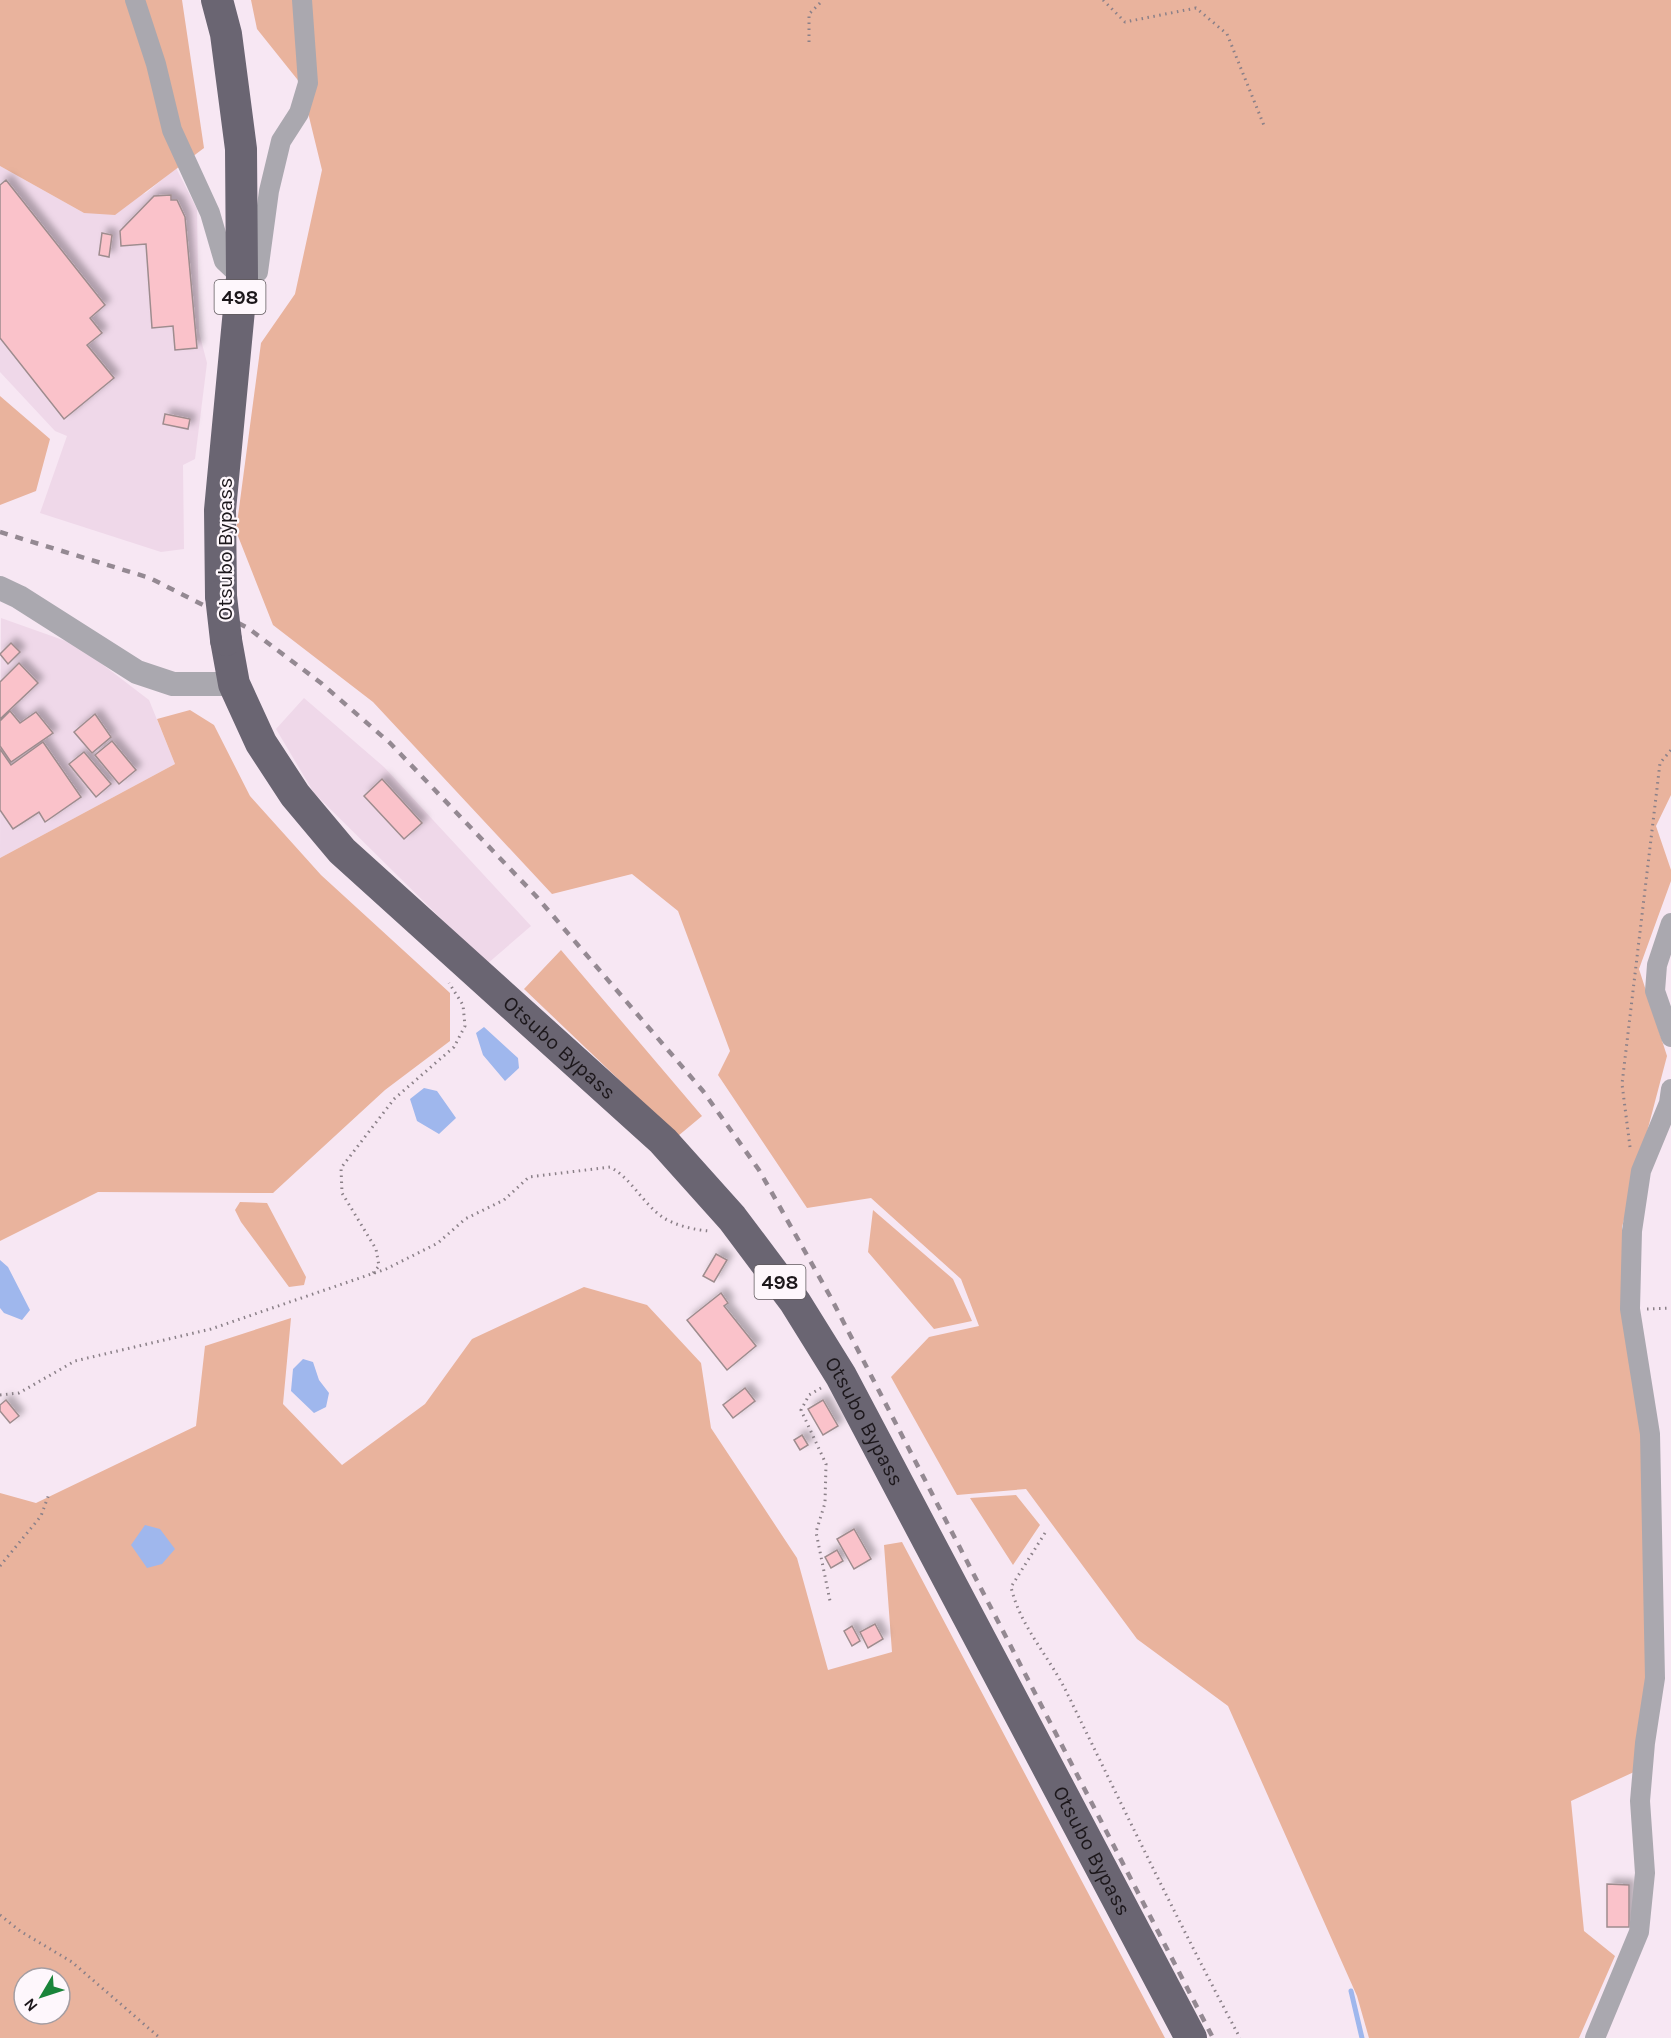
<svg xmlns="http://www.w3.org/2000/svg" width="1671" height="2038" viewBox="0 0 1671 2038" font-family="Karla,sans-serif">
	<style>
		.built { fill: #efd8e9 }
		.green { fill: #e9b39d; fill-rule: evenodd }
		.water { fill: #9fb7ed }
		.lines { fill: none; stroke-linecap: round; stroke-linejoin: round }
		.stream { stroke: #9fb7ed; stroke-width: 5 }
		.building { fill: #fac2ca; stroke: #9e8c8e; stroke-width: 1.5; filter: url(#shadow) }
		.path { stroke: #8b8088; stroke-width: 3; stroke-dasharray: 1.5 4.5; stroke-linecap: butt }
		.minor { stroke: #aaa8af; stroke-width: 20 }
		.tertiary { stroke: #aaa8af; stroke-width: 24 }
		.trunk { stroke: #6a6572; stroke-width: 32 }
		.rail { stroke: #948992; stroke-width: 4.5; stroke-dasharray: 8 8; stroke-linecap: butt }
		.trunk-bridge { stroke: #6a6572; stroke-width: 32 }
		.labels { text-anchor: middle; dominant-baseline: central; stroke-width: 4.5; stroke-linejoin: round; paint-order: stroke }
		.shield { fill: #fef7fc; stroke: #605a5e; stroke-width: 1.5 }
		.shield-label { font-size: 20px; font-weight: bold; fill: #1c171b }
		.street-label { font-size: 21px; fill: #1c171b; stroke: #fef7fc }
	</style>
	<defs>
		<filter id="shadow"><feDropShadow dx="5.5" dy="-5.5" stdDeviation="3" flood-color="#0004"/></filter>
	</defs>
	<rect width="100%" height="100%" fill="#f7e7f3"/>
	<!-- built -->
	<path class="built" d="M 0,166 L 84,213 L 146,193 L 176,168 L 197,209 L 199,332 L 207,363 L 195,459 L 183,465 L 184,549 L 161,552 L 40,513 L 67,436 L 55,431 L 0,372 Z
		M 1,618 L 77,645 L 149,700 L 175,764 L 0,858 Z
		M 304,698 L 384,767 L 531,926 L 487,964 L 314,793 L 276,729 Z"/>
	<!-- green -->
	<path class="green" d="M 0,0 L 182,0 L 204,148 L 115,215 L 84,213 L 0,166 Z
		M 251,0 L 1671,0 L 1671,795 L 1656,826 L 1671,870 L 1671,881 L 1639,969 L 1667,1056 L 1622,1227 L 1624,1315 L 1644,1436 L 1647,1674 L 1634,1772 L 1571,1801 L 1584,1931 L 1615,1956 L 1579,2038 L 1369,2038 L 1357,1996 L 1228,1706 L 1137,1639 L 1026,1489 L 957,1495 L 891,1377 L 929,1337 L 979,1326 L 961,1279 L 871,1198 L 807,1208 L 718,1075 L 730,1051 L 678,911 L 632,874 L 552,894 L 373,702 L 273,625 L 236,531 L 261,343 L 295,294 L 322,170 L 301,84 L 257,29 Z
		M 0,396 L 50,439 L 36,491 L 0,505 Z
		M 190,710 L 214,725 L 250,796 L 321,875 L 450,993 L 450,1041 L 385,1090 L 273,1193 L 98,1192 L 0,1241 L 0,858 L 175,764 L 157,719 Z
		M 561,950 L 702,1116 L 678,1136 L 524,989 Z
		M 240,1202 L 267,1203 L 306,1277 L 304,1285 L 289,1287 L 241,1222 L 235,1210 Z
		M 873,1210 L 953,1279 L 972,1321 L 934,1329 L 868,1252 Z
		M 584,1287 L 647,1305 L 701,1363 L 711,1428 L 797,1558 L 828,1670 L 892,1652 L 884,1545 L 902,1542 L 1165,2038 L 0,2038 L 0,1493 L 36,1503 L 196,1426 L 205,1346 L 291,1318 L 283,1404 L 342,1465 L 425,1404 L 472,1339 ZM 24,1978 L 60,1978 L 60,2014 L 24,2014 Z
		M 1016,1495 L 1040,1525 L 1013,1565 L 970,1498 Z"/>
	<!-- water -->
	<path class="water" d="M 484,1027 L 518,1058 L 519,1068 L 505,1081 L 483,1055 L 476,1033 Z
		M 424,1088 L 437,1091 L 456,1118 L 439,1134 L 417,1121 L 410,1099 Z
		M 0,1260 L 8,1267 L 30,1310 L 22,1320 L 4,1313 L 0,1308 Z
		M 303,1359 L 313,1362 L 319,1380 L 329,1393 L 326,1407 L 314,1413 L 291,1391 L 293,1369 Z
		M 145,1525 L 160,1529 L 175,1549 L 162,1564 L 147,1568 L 131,1545 Z"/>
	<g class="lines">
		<!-- stream -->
		<path class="stream" d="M 1351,1991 L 1362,2038"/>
	</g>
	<!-- building -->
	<path class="building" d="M 6,180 L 105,305 L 90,318 L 102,333 L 87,345 L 114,378 L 64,419 L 0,338 L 0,185 Z
		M 171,195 L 171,200 L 177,200 L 185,217 L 197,348 L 175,350 L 173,326 L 152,328 L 146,244 L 121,246 L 120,231 L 154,196 Z
		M 102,233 L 112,235 L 109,257 L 99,255 Z
		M 165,414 L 190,419 L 188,429 L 163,424 Z
		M 11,643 L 20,652 L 8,664 L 0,654 Z
		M 19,663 L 38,683 L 0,719 L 0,682 Z
		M 10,711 L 20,723 L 36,712 L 53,733 L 11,762 L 0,746 L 0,721 Z
		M 95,714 L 111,737 L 92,753 L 74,732 Z
		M 112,741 L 136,770 L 119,784 L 95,755 Z
		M 43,742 L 81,797 L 45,822 L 39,812 L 13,829 L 0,810 L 0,749 L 11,765 Z
		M 84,752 L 111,784 L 96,797 L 69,764 Z
		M 382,779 L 422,823 L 404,839 L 364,796 Z
		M 716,1254 L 727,1260 L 714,1282 L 703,1276 Z
		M 721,1293 L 728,1303 L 724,1306 L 756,1346 L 727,1370 L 687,1320 Z
		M 745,1388 L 755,1401 L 733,1418 L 723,1405 Z
		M 6,1400 L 19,1416 L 10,1423 L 0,1411 L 0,1405 Z
		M 823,1400 L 838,1426 L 823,1435 L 808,1409 Z
		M 802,1435 L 808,1445 L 800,1450 L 794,1440 Z
		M 854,1529 L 871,1559 L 854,1569 L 837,1539 Z
		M 837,1550 L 843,1561 L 831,1568 L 825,1557 Z
		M 875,1624 L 883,1639 L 868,1648 L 860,1632 Z
		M 852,1626 L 860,1641 L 852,1646 L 844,1631 Z
		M 1607,1884 L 1629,1885 L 1629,1927 L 1607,1927 Z"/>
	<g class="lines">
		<!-- path -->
		<path class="path" d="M 1103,0 L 1125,22 L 1196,8 L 1227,34 L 1265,128
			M 809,42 L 809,14 L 823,0
			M 1630,1147 L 1622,1084 L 1660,763 L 1671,750
			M 373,1273 L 379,1266 L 376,1249 L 342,1193 L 341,1168 L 394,1099 L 454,1047 L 465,1026 L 463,1005 L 449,983
			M 1647,1309 L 1671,1308
			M 821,1388 L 809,1395 L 801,1410 L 826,1464 L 825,1503 L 816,1532 L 830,1601
			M 0,1395 L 19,1393 L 75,1361 L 211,1329 L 386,1269 L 438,1243 L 465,1219 L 504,1200 L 529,1177 L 610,1167 C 631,1178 641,1201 661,1216 C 673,1225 694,1230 710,1231
			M 1045,1533 L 1011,1587 C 1020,1626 1048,1655 1066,1691 C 1123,1807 1179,1924 1240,2038
			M 0,1566 L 41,1516 L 49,1494
			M 0,1915 L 20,1931 L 72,1962 L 160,2038"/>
		<!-- minor -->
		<path class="minor" d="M 135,0 L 156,64 L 172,130 L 210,213 L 224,261 L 242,278 L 258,272 L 269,191 L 281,141 L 299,113 L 308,83 L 302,0
			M 1671,923 L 1657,965 L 1655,991 L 1671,1037
			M 1595,2038 L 1639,1932 L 1645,1873 L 1640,1801 L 1645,1743 L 1655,1678 L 1650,1434 L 1630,1309 L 1632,1231 L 1641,1171 L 1669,1103 L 1671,1089"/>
		<!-- tertiary -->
		<path class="tertiary" d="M 0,588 L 19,597 L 137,672 L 173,684 L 234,684"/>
		<!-- trunk -->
		<g class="trunk">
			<path d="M 217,0 L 226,34 L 241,149 L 242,278 L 220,510 L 221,596"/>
			<path id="s1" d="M 226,640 L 234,684 L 261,743 L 295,795 L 342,851 L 663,1141 L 732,1218 L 795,1302 L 841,1376 L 1191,2038"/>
		</g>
		<!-- rail -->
		<path class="rail" d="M 0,532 L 150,578 L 248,628 L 321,683 L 390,743 L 536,896 L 703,1091 L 759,1170 L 830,1296 L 1213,2038"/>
		<!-- trunk-bridge -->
		<path class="trunk-bridge" d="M 221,596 L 226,640"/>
	</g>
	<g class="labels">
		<!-- shield labels -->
		<g class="shield">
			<rect x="214.5" y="280" width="51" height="34" rx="4.5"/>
			<rect x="754.5" y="1265" width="51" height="34" rx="4.5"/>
		</g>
		<g class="shield-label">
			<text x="240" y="297">498</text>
			<text x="780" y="1282">498</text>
		</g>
		<!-- street labels -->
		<g class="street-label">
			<text transform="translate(225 549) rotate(-90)">Otsubo Bypass</text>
			<text stroke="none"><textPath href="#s1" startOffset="538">Otsubo Bypass</textPath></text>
			<text stroke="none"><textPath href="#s1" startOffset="1024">Otsubo Bypass</textPath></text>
			<text stroke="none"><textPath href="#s1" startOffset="1510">Otsubo Bypass</textPath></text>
		</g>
	</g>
	<!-- north arrow -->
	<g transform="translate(42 1996) rotate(231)"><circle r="28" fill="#fef7fc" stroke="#a49da2" stroke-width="1.5"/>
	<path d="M0-4.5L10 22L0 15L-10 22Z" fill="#1a843a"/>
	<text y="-9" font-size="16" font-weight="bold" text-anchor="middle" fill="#1c171b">N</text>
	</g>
</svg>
